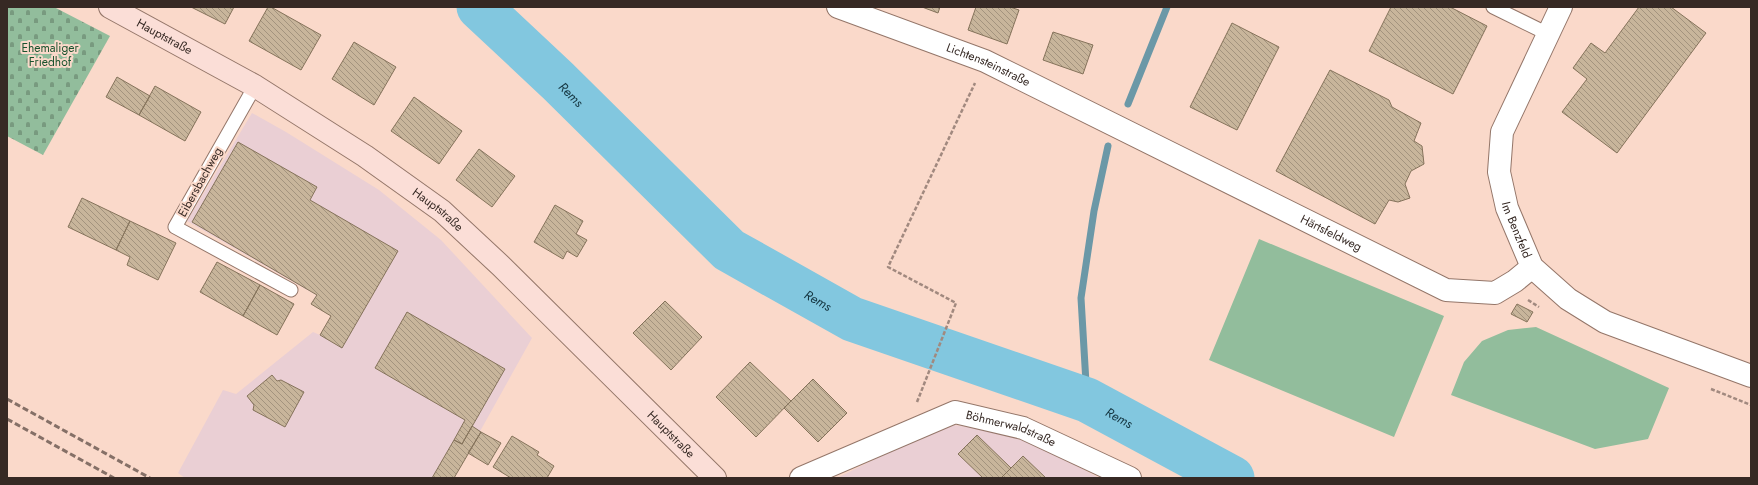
<svg xmlns="http://www.w3.org/2000/svg" width="1758" height="485" viewBox="0 0 1758 485" font-family="Jost,sans-serif">
	<style>
		.commercial { fill: #eacfd4 }
		.cemetery { fill: url(#cemetery-stones) }
		.garden { fill: #92bd9c }
		.lines { fill: none; stroke-linecap: round; stroke-linejoin: round }
		.stream { stroke: #6b98a7; stroke-width: 7 }
		.river { stroke: #82c7df; stroke-width: 45 }
		.building { fill: url(#building-back-hatch); stroke: #85735b }
		.lane-casing { stroke: #947669; stroke-width: 15 }
		.street-casing { stroke: #947669; stroke-width: 24 }
		.secondary-casing { stroke: #947669; stroke-width: 24 }
		.path { stroke: #a1897f; stroke-width: 2.5; stroke-dasharray: 4 2; stroke-linecap: butt }
		.lane { stroke: #fff; stroke-width: 13 }
		.street { stroke: #fff; stroke-width: 22 }
		.secondary { stroke: #fbded7; stroke-width: 22 }
		.rail { stroke: #857067; stroke-width: 3; stroke-dasharray: 6 3; stroke-linecap: butt }
		.labels { text-anchor: middle; dominant-baseline: central; stroke-width: 4; stroke-linejoin: round; paint-order: stroke }
		.street-label { font-size: 12px; fill: #362924; stroke: #fad9ca }
		.park-label { font-size: 12px; fill: #1a532e; stroke: #fad9ca }
		.water-label { font-size: 13px; font-style: italic; fill: #153641; stroke: #fad9ca }
	</style>
	<defs>
		<pattern id="cemetery-stones" width="16" height="16" patternUnits="userSpaceOnUse"><rect width="16" height="16" fill="#92bd9c"/><path d="M2 7V4a2 2 0 0 1 4 0v3zM10 15v-3a2 2 0 0 1 4 0v3z" fill="#789a7f"/></pattern>
		<pattern id="building-back-hatch" width="6" height="6" patternUnits="userSpaceOnUse"><rect width="6" height="6" fill="#c8b59b"/><path d="M-1 5l2 2M0 0l6 6M5-1l2 2" fill="none" stroke="#a3937e"/></pattern>
	</defs>
	<rect width="100%" height="100%" fill="#fad9ca"/>
	<!-- commercial -->
	<path class="commercial" d="M 252,113 L 286,132 L 379,190 L 441,240 L 532,338 L 454,478 L 185,478 L 178,473 L 223,390 L 236,394 L 313,332 L 320,335 L 331,316 L 311,304 L 316,295 L 187,221 Z
		M 954,425 L 992,430 L 1047,449 L 1099,478 L 837,478 L 909,442 Z"/>
	<!-- cemetery -->
	<path class="cemetery" d="M 7,7 L 54,7 L 110,36 L 43,155 L 7,136 Z"/>
	<!-- garden -->
	<path class="garden" d="M 1259,239 L 1444,316 L 1394,437 L 1209,360 Z
		M 1536,327 L 1669,388 L 1648,439 L 1595,449 L 1451,395 L 1464,362 L 1482,341 L 1508,330 Z"/>
	<g class="lines">
		<!-- stream -->
		<path class="stream" d="M 1128,104 L 1167,7
			M 719,263 L 729,250
			M 1087,400 L 1081,298 L 1094,211 L 1108,146"/>
		<!-- river -->
		<path class="river" id="s1" d="M 479,7 L 558,81 L 729,250 L 852,319 L 1087,400 L 1232,478"/>
	</g>
	<!-- building -->
	<path class="building" d="M 191,7 L 234,7 L 225,24 Z
		M 268,7 L 271,7 L 321,35 L 301,70 L 249,41 Z
		M 922,7 L 940,7 L 938,13 Z
		M 976,7 L 1010,7 L 1019,10 L 1007,44 L 968,30 Z
		M 1391,7 L 1450,7 L 1487,26 L 1453,94 L 1369,51 Z
		M 1639,7 L 1671,7 L 1706,33 L 1617,153 L 1562,112 L 1587,79 L 1573,68 L 1591,43 L 1605,53 Z
		M 1232,23 L 1279,47 L 1237,130 L 1190,107 Z
		M 1053,32 L 1093,45 L 1083,74 L 1043,60 Z
		M 354,42 L 396,67 L 374,105 L 332,79 Z
		M 1330,70 L 1389,100 L 1392,107 L 1421,123 L 1414,141 L 1422,146 L 1424,164 L 1411,171 L 1405,184 L 1410,198 L 1398,202 L 1389,200 L 1375,224 L 1276,171 Z
		M 117,77 L 150,96 L 139,115 L 106,97 Z
		M 155,86 L 201,112 L 185,141 L 139,115 Z
		M 414,97 L 462,131 L 439,164 L 391,131 Z
		M 238,142 L 317,187 L 310,200 L 398,251 L 342,348 L 320,335 L 331,316 L 311,304 L 317,295 L 192,222 Z
		M 479,149 L 515,176 L 492,207 L 456,180 Z
		M 82,198 L 130,221 L 116,250 L 68,227 Z
		M 555,205 L 583,221 L 576,234 L 587,240 L 577,257 L 567,251 L 563,259 L 534,242 Z
		M 130,221 L 176,243 L 158,280 L 127,265 L 130,257 L 116,250 Z
		M 217,262 L 260,285 L 243,316 L 200,292 Z
		M 260,285 L 294,304 L 277,335 L 243,316 Z
		M 665,301 L 702,337 L 671,370 L 633,333 Z
		M 1517,304 L 1533,312 L 1527,322 L 1511,314 Z
		M 407,312 L 505,369 L 462,444 L 454,440 L 465,420 L 375,368 Z
		M 750,362 L 791,401 L 756,437 L 716,397 Z
		M 272,375 L 277,381 L 281,380 L 304,392 L 285,427 L 253,410 L 254,405 L 247,396 Z
		M 813,379 L 847,413 L 818,442 L 784,408 Z
		M 472,426 L 481,432 L 454,478 L 432,478 L 454,440 L 462,444 Z
		M 481,432 L 501,443 L 488,465 L 468,453 Z
		M 977,435 L 1011,468 L 1001,478 L 983,478 L 958,454 Z
		M 512,436 L 539,452 L 537,455 L 554,466 L 547,478 L 511,478 L 493,467 Z
		M 1023,456 L 1046,478 L 1001,478 Z"/>
	<g class="lines">
		<defs>
			<path id="lane" d="M 1493,7 L 1548,34
				M 255,86 L 175,227 L 291,290"/>
			<g id="street">
				<path id="s2" d="M 838,7 L 985,61 L 1446,290 L 1495,293 L 1515,281 L 1532,267"/>
				<path id="s3" d="M 1561,7 L 1502,132 L 1499,172 L 1507,208 L 1532,267 L 1568,299 L 1605,322 L 1751,376"/>
				<path id="s4" d="M 801,478 L 955,412 L 1023,428 L 1130,478"/>
			</g>
			<g id="secondary">
				<path id="s5" d="M 110,7 L 255,86 L 365,156 L 442,211 L 501,266 L 715,478"/>
			</g>
		</defs>
		<!-- lane casing -->
		<use href="#lane" class="lane-casing"/>
		<!-- street casing -->
		<use href="#street" class="street-casing"/>
		<!-- secondary casing -->
		<use href="#secondary" class="secondary-casing"/>
		<!-- path -->
		<path class="path" d="M 1528,300 L 1539,307
			M 1711,389 L 1751,405
			M 917,402 L 956,303 L 888,267 L 975,83"/>
		<!-- lane -->
		<use href="#lane" class="lane"/>
		<!-- street -->
		<use href="#street" class="street"/>
		<!-- secondary -->
		<use href="#secondary" class="secondary"/>
		<!-- rail -->
		<path class="rail" d="M 7,399 L 150,478
			M 7,419 L 114,478"/>
	</g>
	<g class="labels">
		<!-- street labels -->
		<g class="street-label">
			<text stroke="none"><textPath href="#s5" startOffset="62">Hauptstraße</textPath></text>
			<text stroke="none"><textPath href="#s2" startOffset="161">Lichtensteinstraße</textPath></text>
			<text transform="translate(200 182) rotate(-61)">Eibersbachweg</text>
			<text stroke="none"><textPath href="#s5" startOffset="386">Hauptstraße</textPath></text>
			<text stroke="none"><textPath href="#s3" startOffset="239">Im Benzfeld</textPath></text>
			<text stroke="none"><textPath href="#s2" startOffset="543">Härtsfeldweg</textPath></text>
			<text stroke="none"><textPath href="#s4" startOffset="226">Böhmerwaldstraße</textPath></text>
			<text stroke="none"><textPath href="#s5" startOffset="710">Hauptstraße</textPath></text>
		</g>
		<!-- park labels -->
		<g class="park-label">
			<text x="50" y="48">Ehemaliger<tspan x="50" dy="14">Friedhof</tspan></text>
		</g>
		<!-- water labels -->
		<g class="water-label">
			<text stroke="none"><textPath href="#s1" startOffset="127">Rems</textPath></text>
			<text stroke="none"><textPath href="#s1" startOffset="451">Rems</textPath></text>
			<text stroke="none"><textPath href="#s1" startOffset="775">Rems</textPath></text>
		</g>
	</g>
	<!-- border -->
	<rect width="1758" height="485" fill="none" stroke="#362924" stroke-width="16"/>
</svg>
